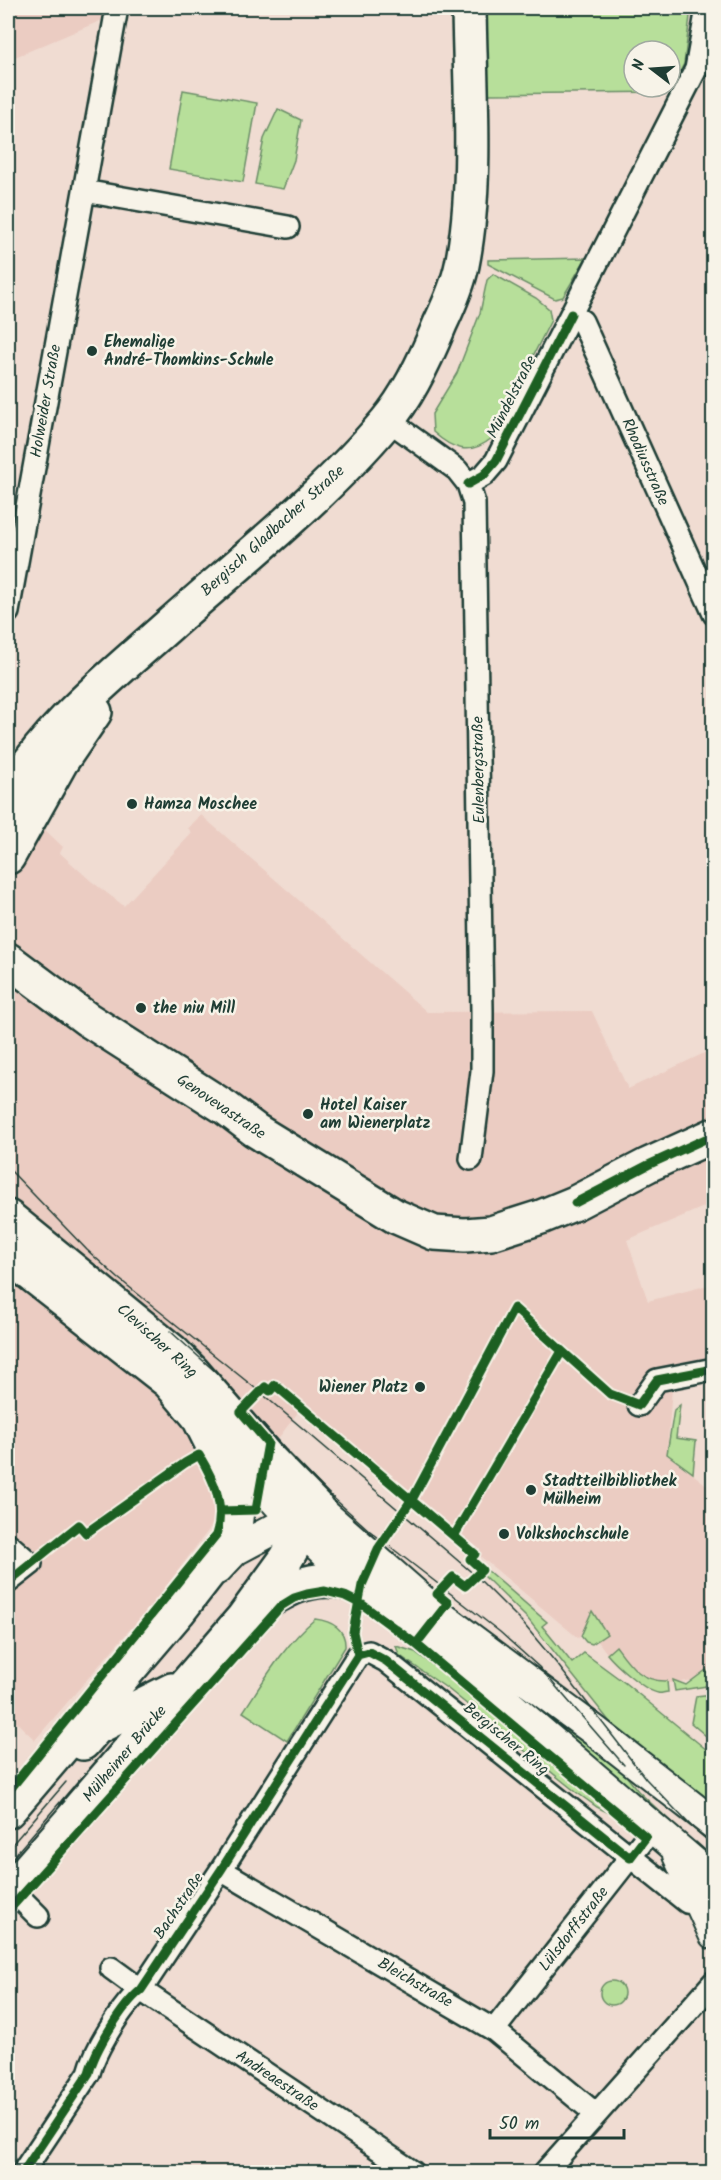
<svg xmlns="http://www.w3.org/2000/svg" width="721" height="2180" viewBox="0 0 721 2180" font-family="Kalam,sans-serif">
	<style>
		.built { fill: #ebccc2 }
		.green { fill: #b7df9a; stroke: #6b8e67; stroke-width: 1.5; fill-rule: evenodd }
		.lines { fill: none; stroke-linecap: round; stroke-linejoin: round }
		.street-casing { stroke: #1f3d34; stroke-width: 26 }
		.secondary-casing { stroke: #1f3d34; stroke-width: 34 }
		.primary-casing { stroke: #1f3d34; stroke-width: 38 }
		.street { stroke: #f7f3e8; stroke-width: 21 }
		.secondary { stroke: #f7f3e8; stroke-width: 30 }
		.primary { stroke: #f7f3e8; stroke-width: 33 }
		.tram { stroke: #1f3d34; stroke-width: 1.5 }
		.secondary-bridge-casing { stroke: #1f3d34; stroke-width: 34; stroke-linecap: butt }
		.secondary-bridge { stroke: #f7f3e8; stroke-width: 30 }
		.cycleway-casing { stroke: #f7f3e8; stroke-width: 13 }
		.cycleway { stroke: #1b5e20; stroke-width: 9 }
		.poi-dot { fill: #1f3d34; stroke: #f7f3e8; stroke-width: 2 }
		.labels { text-anchor: middle; dominant-baseline: central; stroke-width: 5; stroke-linejoin: round; paint-order: stroke }
		.poi-label { font-size: 16px; font-weight: bold; fill: #1f3d34; stroke: #f7f3e8; text-anchor: start }
		.street-label { font-size: 16px; fill: #1f3d34; stroke: #f7f3e8 }
	</style>
	<rect width="100%" height="100%" fill="#f0dcd2"/>
	<filter id="ink" filterUnits="userSpaceOnUse"><feTurbulence type="fractalNoise" baseFrequency=".0167" numOctaves="2"/><feDisplacementMap in="SourceGraphic" scale="12" xChannelSelector="R" yChannelSelector="G"/><feConvolveMatrix kernelMatrix="1 2 1 2 8 2 1 2 1" color-interpolation-filters="sRGB"/></filter>
	<g filter="url(#ink)">
		<!-- built -->
		<path class="built" d="M 8,8 L 108,8 L 107,18 L 8,60 Z
			M 201,815 L 427,1012 L 592,1011 L 628,1089 L 713,1049 L 713,1203 L 627,1240 L 648,1301 L 713,1284 L 713,1356 L 673,1375 L 667,1454 L 713,1490 L 713,1678 L 642,1686 L 614,1663 L 586,1625 L 581,1636 L 578,1638 L 302,1407 L 157,1598 L 35,1740 L 8,1714 L 8,883 L 42,827 L 63,847 L 60,853 L 91,881 L 124,906 L 192,833 L 188,828 Z"/>
		<!-- green -->
		<path class="green" d="M 486,8 L 691,8 L 684,64 L 669,92 L 487,94 ZM 634,51 L 670,51 L 670,87 L 634,87 Z
			M 183,90 L 257,103 L 243,182 L 169,169 Z
			M 278,109 L 301,120 L 294,160 L 283,189 L 255,184 L 264,139 Z
			M 586,258 L 563,297 L 555,299 L 488,264 L 488,260 Z
			M 493,274 L 536,298 L 549,309 L 551,320 L 492,438 C 470,456 453,450 433,432 L 432,414 L 457,373 L 480,313 L 487,280 Z
			M 680,1405 L 676,1438 L 696,1441 L 693,1473 L 667,1454 L 674,1410 Z
			M 488,1571 L 547,1622 L 542,1626 L 572,1663 L 584,1653 L 625,1683 L 713,1755 L 713,1813 L 629,1746 L 528,1619 L 484,1576 Z
			M 592,1611 L 607,1634 L 592,1644 L 586,1642 L 581,1636 Z
			M 315,1619 C 332,1621 346,1629 345,1647 L 287,1741 L 243,1712 C 264,1680 285,1644 315,1619 Z
			M 437,1629 L 558,1725 L 610,1755 L 638,1791 L 713,1861 Z
			M 396,1646 L 415,1652 L 452,1680 L 611,1814 L 597,1807 L 576,1792 L 448,1689 L 399,1655 Z
			M 616,1646 C 630,1665 641,1682 667,1681 L 668,1692 C 664,1692 661,1694 658,1693 C 645,1691 615,1664 607,1654 Z
			M 706,1670 L 713,1681 L 713,1685 L 675,1691 L 673,1680 L 686,1685 Z
			M 713,1694 L 714,1694 L 713,1742 L 691,1723 L 696,1696 Z
			M600 1993a12 12 0 1 1 24 0a12 12 0 1 1-24 0Z"/>
		<g class="lines">
			<defs>
				<path id="street" d="M 84,191 L 288,227
					M 571,314 L 582,321 L 714,614
					M 388,420 L 457,470 L 468,484 L 474,503 L 482,1010 L 482,1071 L 471,1159
					M 468,484 L 484,475 L 496,461 L 696,69 L 707,8
					M 8,612 L 117,8
					M 639,1405 L 657,1380 L 714,1369
					M 8,1544 L 31,1564 L 8,1582
					M 221,1870 L 494,2030 L 596,2114
					M 8,1886 L 38,1916
					M 111,1968 L 141,1990 L 413,2172
					M 494,2030 L 653,1828
					M 23,2172 L 89,2073 C 95,2050 122,2005 141,1990 L 221,1870 L 358,1655 L 369,1652 L 386,1661 L 687,1902 L 697,1897
					M 545,2172 L 714,1982"/>
				<path id="secondary" d="M 209,1428 L 303,1531 L 340,1567 L 471,1672 L 714,1880
					M 217,1569 L 235,1550 L 316,1507 L 439,1615 L 595,1731 L 714,1824
					M 678,1855 L 714,1934"/>
				<path id="primary" d="M 8,796 C 42,731 112,676 167,627 C 241,561 322,498 386,422 C 409,395 427,356 440,324 C 449,305 458,285 462,265 C 478,185 470,89 469,8
					M 8,857 L 61,762 L 95,712
					M 8,960 L 87,1019 L 226,1108 L 255,1130 L 395,1216 L 434,1233 L 465,1235 L 491,1233 L 541,1217 L 575,1203 L 648,1165 L 714,1135
					M 8,1217 L 172,1351 L 193,1372 L 266,1456 L 316,1507 L 286,1559 L 243,1618 L 77,1811
					M 8,1256 L 169,1382 L 198,1416 L 226,1472 L 234,1494 L 237,1510 L 235,1528 L 227,1549 L 178,1612 L 8,1811
					M 254,1610 C 281,1592 312,1573 346,1583 C 355,1585 364,1590 372,1594
					M 83,1743 L 96,1728 L 172,1690"/>
			</defs>
			<!-- street casing -->
			<use href="#street" class="street-casing"/>
			<!-- secondary casing -->
			<use href="#secondary" class="secondary-casing"/>
			<!-- primary casing -->
			<use href="#primary" class="primary-casing"/>
			<!-- street -->
			<use href="#street" class="street"/>
			<!-- secondary -->
			<use href="#secondary" class="secondary"/>
			<!-- primary -->
			<use href="#primary" class="primary"/>
			<!-- tram -->
			<path class="tram" d="M 8,1168 L 87,1250 L 118,1278 L 260,1392 L 476,1576 L 521,1621 L 557,1664 L 646,1779 L 694,1829 L 714,1846
				M 170,1331 L 219,1375 L 285,1449 L 328,1493 L 370,1531 L 500,1632 L 539,1667 L 624,1765
				M 696,1842 L 714,1858
				M 9,1848 L 66,1782
				M 8,1863 L 73,1787"/>
			<defs>
				<path id="secondary-bridge" d="M 8,1890 L 77,1811"/>
			</defs>
			<!-- secondary-bridge casing -->
			<use href="#secondary-bridge" class="secondary-bridge-casing"/>
			<!-- secondary-bridge -->
			<use href="#secondary-bridge" class="secondary-bridge"/>
			<defs>
				<path id="cycleway" d="M 468,484 L 484,475 L 496,461 L 571,314
					M 575,1203 L 648,1165 L 714,1135
					M 220,1511 L 256,1510 L 268,1443 L 241,1412 L 265,1387 L 270,1391 L 275,1385 L 475,1554 L 470,1559 L 482,1570 L 465,1586 L 453,1577 L 437,1594 L 448,1603 L 416,1644
					M 454,1536 L 562,1351
					M 8,1582 L 79,1525 L 86,1533 L 185,1463 L 199,1455 C 214,1480 226,1505 216,1535 L 8,1792
					M 358,1655 L 353,1632 L 362,1585 L 378,1549 L 414,1496 L 514,1308 L 610,1394 L 639,1405 L 657,1380 L 714,1369
					M 8,1911 L 281,1606 L 294,1598 L 307,1594 L 325,1591 L 345,1596 L 363,1605 L 416,1644 L 646,1837 L 630,1858 L 386,1661 L 369,1652 L 358,1655
					M 23,2172 L 89,2073 C 95,2050 122,2005 141,1990 L 221,1870 L 358,1655"/>
			</defs>
			<!-- cycleway casing -->
			<use href="#cycleway" class="cycleway-casing"/>
			<!-- cycleway -->
			<use href="#cycleway" class="cycleway"/>
		</g>
	</g>
	<!-- markers -->
	<g class="poi-dot">
		<circle cx="92" cy="351" r="6"/>
		<circle cx="132" cy="804" r="6"/>
		<circle cx="141" cy="1008" r="6"/>
		<circle cx="308" cy="1114" r="6"/>
		<circle cx="420" cy="1387" r="6"/>
		<circle cx="531" cy="1490" r="6"/>
		<circle cx="504" cy="1534" r="6"/>
	</g>
	<g class="labels">
		<!-- poi labels -->
		<g class="poi-label">
			<text x="104" y="342">Ehemalige<tspan x="104" dy="18">André-Thomkins-Schule</tspan></text>
			<text x="144" y="804">Hamza Moschee</text>
			<text x="153" y="1008">the niu Mill</text>
			<text x="320" y="1105">Hotel Kaiser<tspan x="320" dy="18">am Wienerplatz</tspan></text>
			<text x="408" y="1387" text-anchor="end">Wiener Platz</text>
			<text x="543" y="1481">Stadtteilbibliothek<tspan x="543" dy="18">Mülheim</tspan></text>
			<text x="516" y="1534">Volkshochschule</text>
		</g>
		<!-- street labels -->
		<g class="street-label">
			<text transform="translate(512 397) rotate(-63)">Mündelstraße</text>
			<text transform="translate(46 401) rotate(-80)">Holweider Straße</text>
			<text transform="translate(645 462) rotate(66)">Rhodiusstraße</text>
			<text transform="translate(273 531) rotate(-42)">Bergisch Gladbacher Straße</text>
			<text transform="translate(479 770) rotate(-91)">Eulenbergstraße</text>
			<text transform="translate(221 1107) rotate(34)">Genovevastraße</text>
			<text transform="translate(157 1341) rotate(42)">Clevischer Ring</text>
			<text transform="translate(506 1739) rotate(39)">Bergischer Ring</text>
			<text transform="translate(125 1754) rotate(-50)">Mülheimer Brücke</text>
			<text transform="translate(179 1906) rotate(-56)">Bachstraße</text>
			<text transform="translate(574 1929) rotate(-52)">Lülsdorffstraße</text>
			<text transform="translate(415 1983) rotate(30)">Bleichstraße</text>
			<text transform="translate(277 2081) rotate(34)">Andreaestraße</text>
		</g>
	</g>
	<!-- margin -->
	<rect width="721" height="2180" fill="none" stroke="#f7f3e8" stroke-width="30"/>
	<rect x="15" y="15" width="691" height="2150" fill="none" stroke="#1f3d34" stroke-width="2" filter="url(#ink)"/>
	<!-- north arrow -->
	<g transform="translate(652 69) rotate(287)"><circle r="28" fill="#f7f3e8" stroke="#a1aaa0" stroke-width="1.5"/>
	<path d="M0-4.5L10 22L0 15L-10 22Z" fill="#1f3d34"/>
	<text y="-9" font-size="16" font-weight="bold" text-anchor="middle" fill="#1f3d34">N</text>
	</g>
	<!-- scale -->
	<path d="M490 2129v9h134v-9" fill="none" stroke="#1f3d34" stroke-width="3"/>
	<text x="499" y="2129" font-size="18" fill="#1f3d34" stroke="#f7f3e8" stroke-width="4.5" paint-order="stroke">50 m</text>
</svg>
